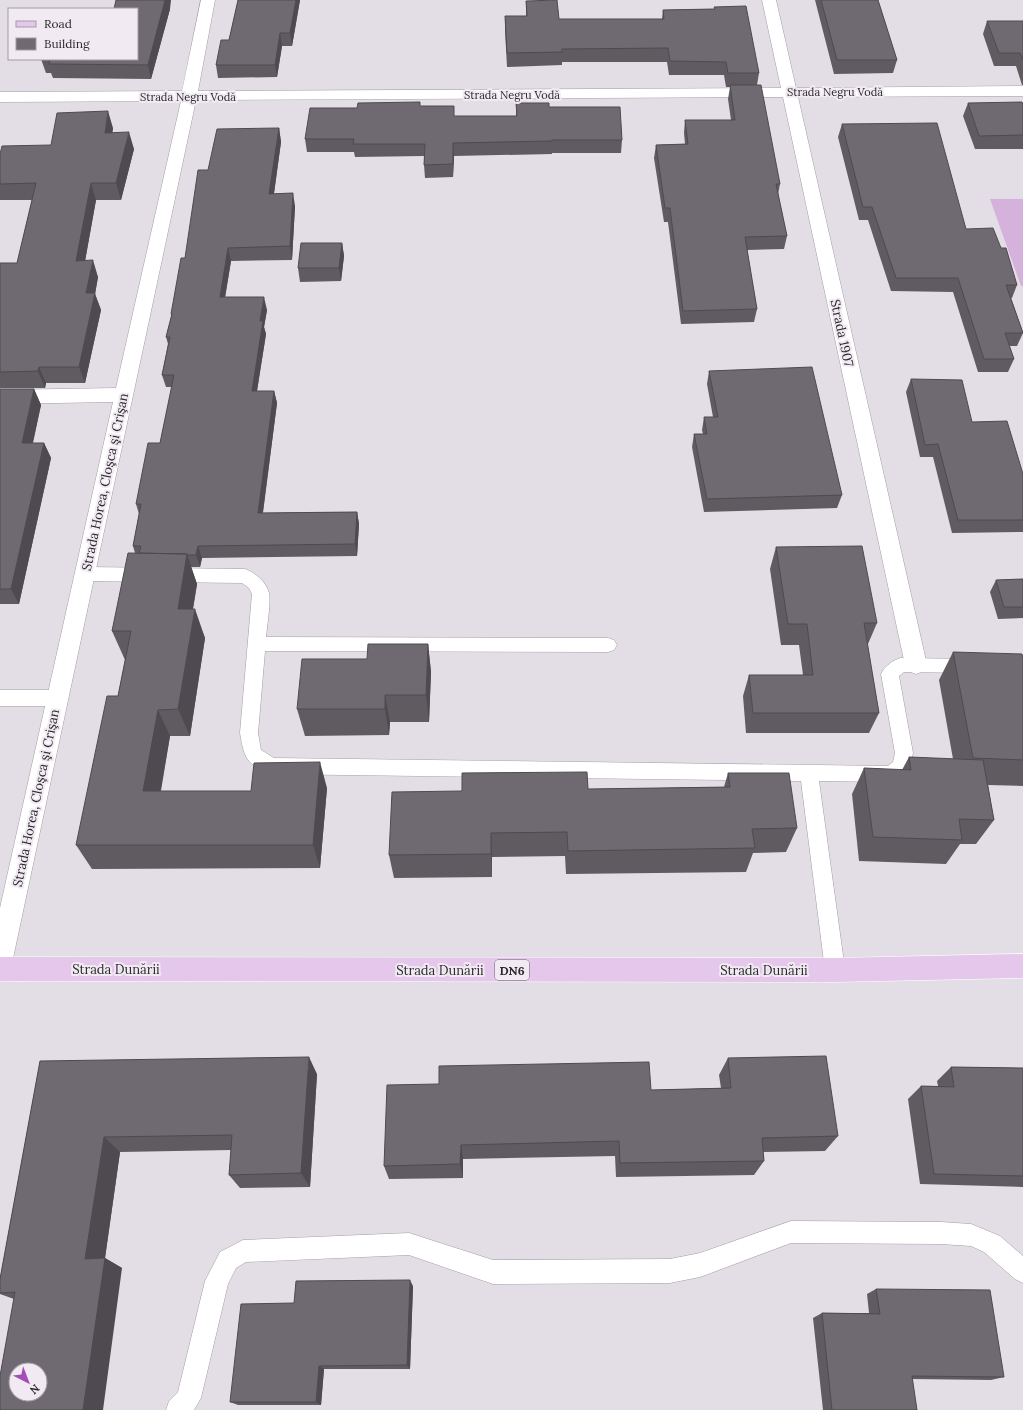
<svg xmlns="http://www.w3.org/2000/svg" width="1023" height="1410" viewBox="0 0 1023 1410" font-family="Lora,serif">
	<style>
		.green { fill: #d4b2dc }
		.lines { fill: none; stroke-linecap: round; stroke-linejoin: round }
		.lane-casing { stroke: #a39da4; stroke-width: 1 }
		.street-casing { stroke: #a39da4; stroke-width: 1 }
		.primary-casing { stroke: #fff; stroke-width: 1 }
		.lane { fill: #fff; fill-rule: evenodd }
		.street { fill: #fff; fill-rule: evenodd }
		.primary { fill: #e5c7ec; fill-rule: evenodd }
		.wall { fill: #5f5b61 }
		.shaded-wall { fill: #4e4a4f }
		.building { fill: #6f6a71; stroke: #4e4a4f; fill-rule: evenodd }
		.labels { text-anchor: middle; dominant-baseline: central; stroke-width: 4; stroke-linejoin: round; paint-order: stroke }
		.far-street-label { font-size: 11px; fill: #2b292c; stroke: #f1eaf2 }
		.shield { fill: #f1eaf2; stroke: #666367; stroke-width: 1 }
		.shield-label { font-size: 12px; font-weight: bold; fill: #2b292c }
		.street-label { font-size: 13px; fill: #2b292c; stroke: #f1eaf2 }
	</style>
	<rect width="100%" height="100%" fill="#e3dde5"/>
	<!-- green -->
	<path class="green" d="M 990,199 L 1023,199 L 1023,286 L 1021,286 Z"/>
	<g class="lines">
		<defs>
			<path id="lane" d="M 85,567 L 245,569 C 255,573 266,581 269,593 C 271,601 267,627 266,637 L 608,638 L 614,640 L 617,645 L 614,650 L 608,652 L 265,651 L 258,733 L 261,750 L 274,758 L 888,766 L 893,762 L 895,753 L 881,674 C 885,666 892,661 900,658 L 971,659 L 977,661 L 980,666 L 977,671 L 971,673 L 904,672 L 899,676 L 913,753 L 908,773 L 891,782 L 819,781 L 845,970 L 842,977 L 835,980 L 828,977 L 825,970 L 801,781 L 271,774 C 246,765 244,757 240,733 L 252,594 L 249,588 L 242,583 L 85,581 L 79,579 L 77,574 L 79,569 Z
				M 0,690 L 58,690 L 64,693 L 67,698 L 64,703 L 58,706 L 0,706 Z
				M 791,1221 L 941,1222 L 971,1224 L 1000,1236 L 1023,1256 L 1023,1283 L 1015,1279 L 984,1252 L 971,1246 L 941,1244 L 791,1243 L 700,1277 L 670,1283 L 493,1284 L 409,1255 L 246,1262 L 236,1268 L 228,1284 L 201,1398 L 194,1410 L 166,1410 L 169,1401 L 178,1392 L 205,1281 L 220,1252 L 243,1240 L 409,1233 L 493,1260 L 670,1259 L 700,1253 Z"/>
			<path id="street" d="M 201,0 L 215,0 L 198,91 L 781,88 L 762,0 L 776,0 L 796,88 L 1023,86 L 1023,96 L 798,97 L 927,665 L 924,671 L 916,674 L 908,671 L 905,665 L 783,97 L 196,100 L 12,963 L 9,971 L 0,975 L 0,908 L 113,402 L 0,404 L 0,390 L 116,388 L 181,101 L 0,102 L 0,92 L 182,91 Z"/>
			<path id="primary" d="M 1023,954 L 1023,978 L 835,982 L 0,981 L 0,957 L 835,958 Z"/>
		</defs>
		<!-- lane casing -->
		<use href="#lane" class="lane-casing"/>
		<!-- street casing -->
		<use href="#street" class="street-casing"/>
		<!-- primary casing -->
		<use href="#primary" class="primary-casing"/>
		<!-- lane -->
		<use href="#lane" class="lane"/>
		<!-- street -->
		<use href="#street" class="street"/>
		<!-- primary -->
		<use href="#primary" class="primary"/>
	</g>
	<!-- wall -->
	<path class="wall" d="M 238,0 L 300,0 L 292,46 L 282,46 L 277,77 L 218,78 L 216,65 L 229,40 Z
		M 815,0 L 878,0 L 897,60 L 893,73 L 834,74 Z
		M 526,1 L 559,19 L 662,19 L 663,10 L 714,9 L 714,7 L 759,73 L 757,85 L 780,184 L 778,194 L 787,236 L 784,249 L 747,250 L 757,309 L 754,322 L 681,324 L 668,222 L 664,222 L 654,158 L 656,145 L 685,144 L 684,133 L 685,120 L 731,120 L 728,99 L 730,87 L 726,87 L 724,75 L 669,75 L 667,62 L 562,62 L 562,65 L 507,67 L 505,30 L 505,16 L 526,16 Z
		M 170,9 L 151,79 L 53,78 L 51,73 L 46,73 L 41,59 Z
		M 987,21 L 1023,21 L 1023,85 L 1022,85 L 1016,66 L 994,66 L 983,34 Z
		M 516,103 L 549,107 L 622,140 L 621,153 L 552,153 L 552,154 L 454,156 L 453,177 L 425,178 L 424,165 L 424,156 L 355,157 L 354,152 L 307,152 L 305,139 L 357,108 L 420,106 L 454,106 L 454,116 L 516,116 Z
		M 968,103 L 1023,105 L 1023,149 L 975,149 L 963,116 Z
		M 842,124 L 966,229 L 1001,248 L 1017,285 L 1012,298 L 1011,298 L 1023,333 L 1017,346 L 1009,346 L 1014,359 L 1008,372 L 978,372 L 953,292 L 891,291 L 868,220 L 859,220 L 838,137 Z
		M 113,128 L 112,133 L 134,149 L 121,200 L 96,200 L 85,261 L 98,277 L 95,294 L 101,310 L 85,383 L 46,383 L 45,388 L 0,388 L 0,263 L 17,263 L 32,200 L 0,200 L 0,154 L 51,145 Z
		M 279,128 L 281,142 L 274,194 L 295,206 L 292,260 L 231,261 L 225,297 L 267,310 L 264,327 L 266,334 L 257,391 L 274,391 L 277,403 L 263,513 L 357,512 L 359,524 L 357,556 L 202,558 L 200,567 L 191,567 L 197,584 L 193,609 L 205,638 L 190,736 L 170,736 L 161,791 L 251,791 L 327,788 L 320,868 L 92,869 L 76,845 L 118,696 L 125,660 L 112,631 L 135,553 L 133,546 L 139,514 L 136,504 L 160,443 L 172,387 L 166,387 L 162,375 L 168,344 L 166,337 L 171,317 L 171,314 L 208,170 Z
		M 342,243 L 344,256 L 341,281 L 300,282 L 298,268 Z
		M 709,371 L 842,495 L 837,508 L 704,512 L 692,447 L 694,434 L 703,434 L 702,430 L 704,417 L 713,417 L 707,384 Z
		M 911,379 L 972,422 L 1023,474 L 1023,532 L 952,533 L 933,457 L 920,457 L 906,392 Z
		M 0,389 L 34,389 L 41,405 L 33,443 L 44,443 L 51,458 L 19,604 L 0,604 Z
		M 776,547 L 877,623 L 868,644 L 867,644 L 879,713 L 869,733 L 746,733 L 743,696 L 749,675 L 803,675 L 799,645 L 781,645 L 770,569 Z
		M 1023,579 L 1023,618 L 998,619 L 990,592 L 996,580 Z
		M 428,644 L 431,672 L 429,722 L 390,722 L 389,735 L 305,736 L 297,709 L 367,659 Z
		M 953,652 L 1023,659 L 1023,786 L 988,785 L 994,820 L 976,844 L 960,844 L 946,864 L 859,861 L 852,794 L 864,768 L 902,770 L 909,757 L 953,759 L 939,680 Z
		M 728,773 L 797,828 L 786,852 L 753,853 L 746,872 L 566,874 L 565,856 L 492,857 L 492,877 L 394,878 L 389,855 L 462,791 L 724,787 Z
		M 728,1058 L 838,1136 L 825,1151 L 763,1152 L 764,1161 L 754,1175 L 616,1177 L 615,1156 L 463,1159 L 463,1178 L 389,1179 L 384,1166 L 651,1090 L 721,1088 L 719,1075 Z
		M 40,1061 L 317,1074 L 310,1187 L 240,1188 L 229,1175 L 231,1150 L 120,1152 L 105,1258 L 122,1268 L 14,1299 L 0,1294 L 0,1279 Z
		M 951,1067 L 1023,1068 L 1023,1187 L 920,1184 L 908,1099 L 921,1086 L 938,1086 L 937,1081 Z
		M 413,1286 L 410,1369 L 324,1369 L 321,1405 L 238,1405 L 230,1402 L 294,1303 Z
		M 876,1289 L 1004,1377 L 991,1380 L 912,1379 L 917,1410 L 823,1410 L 813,1318 L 822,1313 L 869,1313 L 867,1294 Z"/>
	<!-- shaded-wall -->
	<path class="shaded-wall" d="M 165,0 L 171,0 L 170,9 L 151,79 L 148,65 Z
		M 296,0 L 300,0 L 292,46 L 290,33 Z
		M 280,33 L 282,46 L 277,77 L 275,65 Z
		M 108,111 L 113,128 L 110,150 L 105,133 Z
		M 279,128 L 281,142 L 272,207 L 269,194 Z
		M 129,132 L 134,149 L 121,200 L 116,183 Z
		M 453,143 L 454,156 L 453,177 Z
		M 91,183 L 96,200 L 82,278 L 76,261 Z
		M 293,193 L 295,206 L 292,260 L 290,246 Z
		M 342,243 L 344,256 L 341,281 L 339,268 Z
		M 228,248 L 231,261 L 223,310 L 220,297 Z
		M 93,260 L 98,277 L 95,294 L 101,310 L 85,383 L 79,367 L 86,293 Z
		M 264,297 L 267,310 L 264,327 L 266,334 L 255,403 L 252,391 L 260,321 Z
		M 39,367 L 46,383 L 45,388 L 38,371 Z
		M 34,389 L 41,405 L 29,459 L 22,443 Z
		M 274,391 L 277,403 L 261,526 L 258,513 Z
		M 44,443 L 51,458 L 19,604 L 11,589 Z
		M 357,512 L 359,524 L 357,556 L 355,544 Z
		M 198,546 L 202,558 L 200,567 L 196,555 Z
		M 187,554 L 197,584 L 188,638 L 178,609 Z
		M 195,609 L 205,638 L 190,736 L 178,709 Z
		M 428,644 L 431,672 L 429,722 L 426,695 Z
		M 385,695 L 390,722 L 389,735 L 385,709 Z
		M 158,710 L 170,736 L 156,816 L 143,791 Z
		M 320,762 L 327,788 L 320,868 L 313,845 Z
		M 491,833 L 492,857 L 492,877 L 491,854 Z
		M 309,1057 L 317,1074 L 310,1187 L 301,1173 Z
		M 104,1137 L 120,1152 L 105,1258 L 122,1268 L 103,1410 L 83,1410 L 85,1259 Z
		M 461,1145 L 463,1159 L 463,1178 L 460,1164 Z
		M 410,1280 L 413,1286 L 410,1369 L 407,1365 Z
		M 319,1366 L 324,1369 L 321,1405 L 316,1402 Z"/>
	<!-- building -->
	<path class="building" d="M 116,0 L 165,0 L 148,65 L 49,64 L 50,59 L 41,59 L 137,59 L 137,9 L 114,9 Z
		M 238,0 L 296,0 L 290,33 L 280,33 L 275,65 L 216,65 L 221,40 L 229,40 Z
		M 557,0 L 559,19 L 664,19 L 663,10 L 715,9 L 714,7 L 746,6 L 759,73 L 728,73 L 726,62 L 670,61 L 668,48 L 562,49 L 562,52 L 507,53 L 505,16 L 527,16 L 526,1 Z
		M 821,0 L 878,0 L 897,60 L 837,60 Z
		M 987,21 L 1023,21 L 1023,60 L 1020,53 L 999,53 Z
		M 730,85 L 761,85 L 780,184 L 776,184 L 787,236 L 745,237 L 757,309 L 683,311 L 670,208 L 665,208 L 656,145 L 688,144 L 685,120 L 735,120 Z
		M 420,102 L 420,106 L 454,106 L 454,116 L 517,116 L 516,103 L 549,103 L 549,107 L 620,107 L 622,140 L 552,140 L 552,141 L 453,143 L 453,164 L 424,165 L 425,144 L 353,144 L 354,139 L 305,139 L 310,108 L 357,108 L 358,103 Z
		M 1022,102 L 1023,105 L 1023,135 L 979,136 L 968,103 Z
		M 108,111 L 105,133 L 129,132 L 116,183 L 91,183 L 76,261 L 93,260 L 86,293 L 95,293 L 79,367 L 39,367 L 38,371 L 0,372 L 0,263 L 17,263 L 36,183 L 0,184 L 0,154 L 2,146 L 51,145 L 57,113 Z
		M 937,123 L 966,229 L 993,228 L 1001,248 L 1006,248 L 1017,285 L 1006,285 L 1023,333 L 1005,333 L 1014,359 L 984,359 L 958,278 L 896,278 L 872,207 L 863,207 L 842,124 Z
		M 279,128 L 269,194 L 293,193 L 290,246 L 228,248 L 220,297 L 264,297 L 260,321 L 263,321 L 252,391 L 274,391 L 258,513 L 357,512 L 355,544 L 198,546 L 196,555 L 187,555 L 187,554 L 139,553 L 141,546 L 133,546 L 141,504 L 136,504 L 148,443 L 160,443 L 174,375 L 162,375 L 170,337 L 166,337 L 172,314 L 171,314 L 181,258 L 185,258 L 198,170 L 208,170 L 217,129 Z
		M 301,243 L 342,243 L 339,268 L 298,268 Z
		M 812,367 L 842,495 L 707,499 L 694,434 L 707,434 L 704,417 L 718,417 L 709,371 Z
		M 911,379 L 962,380 L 972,422 L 1007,421 L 1023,474 L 1023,520 L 958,520 L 938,444 L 925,445 Z
		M 0,389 L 34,389 L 22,443 L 44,443 L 11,589 L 0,589 Z
		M 862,546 L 877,623 L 864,623 L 879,713 L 753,713 L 749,675 L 813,675 L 807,624 L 788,624 L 776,547 Z
		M 128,553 L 187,554 L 178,609 L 195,609 L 178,709 L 158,710 L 143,791 L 251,791 L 254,763 L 320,762 L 313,845 L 76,845 L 107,696 L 118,696 L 131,631 L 112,631 Z
		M 1023,579 L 1023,607 L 1004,607 L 996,580 Z
		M 368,644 L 428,644 L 426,695 L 385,695 L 385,709 L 297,709 L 302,659 L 367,659 Z
		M 953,652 L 1022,654 L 1023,659 L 1023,760 L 973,758 Z
		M 909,757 L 983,760 L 994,820 L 959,819 L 962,840 L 873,837 L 864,768 L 911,770 Z
		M 587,772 L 588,789 L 730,787 L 728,773 L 789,773 L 797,828 L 752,829 L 755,848 L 568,851 L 567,832 L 491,833 L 491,854 L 389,855 L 392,792 L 462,791 L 462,773 Z
		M 826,1056 L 838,1136 L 762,1138 L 764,1161 L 620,1163 L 619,1141 L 461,1145 L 460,1164 L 384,1166 L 387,1085 L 439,1084 L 439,1066 L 649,1062 L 651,1090 L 731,1088 L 728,1058 Z
		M 309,1057 L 301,1173 L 229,1175 L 232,1135 L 104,1137 L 85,1259 L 105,1258 L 83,1410 L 0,1410 L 0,1376 L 15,1292 L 0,1293 L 0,1279 L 40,1061 ZM 16,1370 L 40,1370 L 40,1394 L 16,1394 Z
		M 951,1067 L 1023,1068 L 1023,1176 L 934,1174 L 921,1086 L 954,1087 Z
		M 410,1280 L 407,1365 L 319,1366 L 316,1402 L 230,1402 L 241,1304 L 294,1303 L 296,1281 Z
		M 876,1289 L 990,1290 L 1004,1377 L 912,1376 L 917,1410 L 832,1410 L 822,1313 L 880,1314 Z"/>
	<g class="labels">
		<!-- far-street labels -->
		<g class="far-street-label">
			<text x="835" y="92">Strada Negru Vodă</text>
			<text x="512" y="95">Strada Negru Vodă</text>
			<text x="188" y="97">Strada Negru Vodă</text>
		</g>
		<!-- shield labels -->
		<rect class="shield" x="495" y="960" width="34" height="20" rx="3"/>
		<g class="shield-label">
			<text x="512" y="970">DN6</text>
		</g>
		<!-- street labels -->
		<g class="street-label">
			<text transform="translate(842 333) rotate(78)">Strada 1907</text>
			<text transform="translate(105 482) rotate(-78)">Strada Horea, Cloşca şi Crişan</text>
			<text transform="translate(36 798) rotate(-78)">Strada Horea, Cloşca şi Crişan</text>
			<text x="116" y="969">Strada Dunării</text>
			<text x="440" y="970">Strada Dunării</text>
			<text x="764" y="970">Strada Dunării</text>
		</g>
	</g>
	<!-- legend -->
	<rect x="8" y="8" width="130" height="52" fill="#f1eaf2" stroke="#a29da3"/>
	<rect x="16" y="21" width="20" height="6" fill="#e5c7ec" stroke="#a29da3"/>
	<text x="44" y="28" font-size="12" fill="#2b292c">Road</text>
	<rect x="16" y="38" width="20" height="12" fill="#6f6a71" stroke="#a29da3"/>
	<text x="44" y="48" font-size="12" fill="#2b292c">Building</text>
	<!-- north arrow -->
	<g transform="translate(28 1382) rotate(138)"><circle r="19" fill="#f1eaf2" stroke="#a29da3"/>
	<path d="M0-3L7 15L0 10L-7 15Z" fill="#a44cb8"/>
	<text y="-6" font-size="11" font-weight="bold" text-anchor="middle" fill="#2b292c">N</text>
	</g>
</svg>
